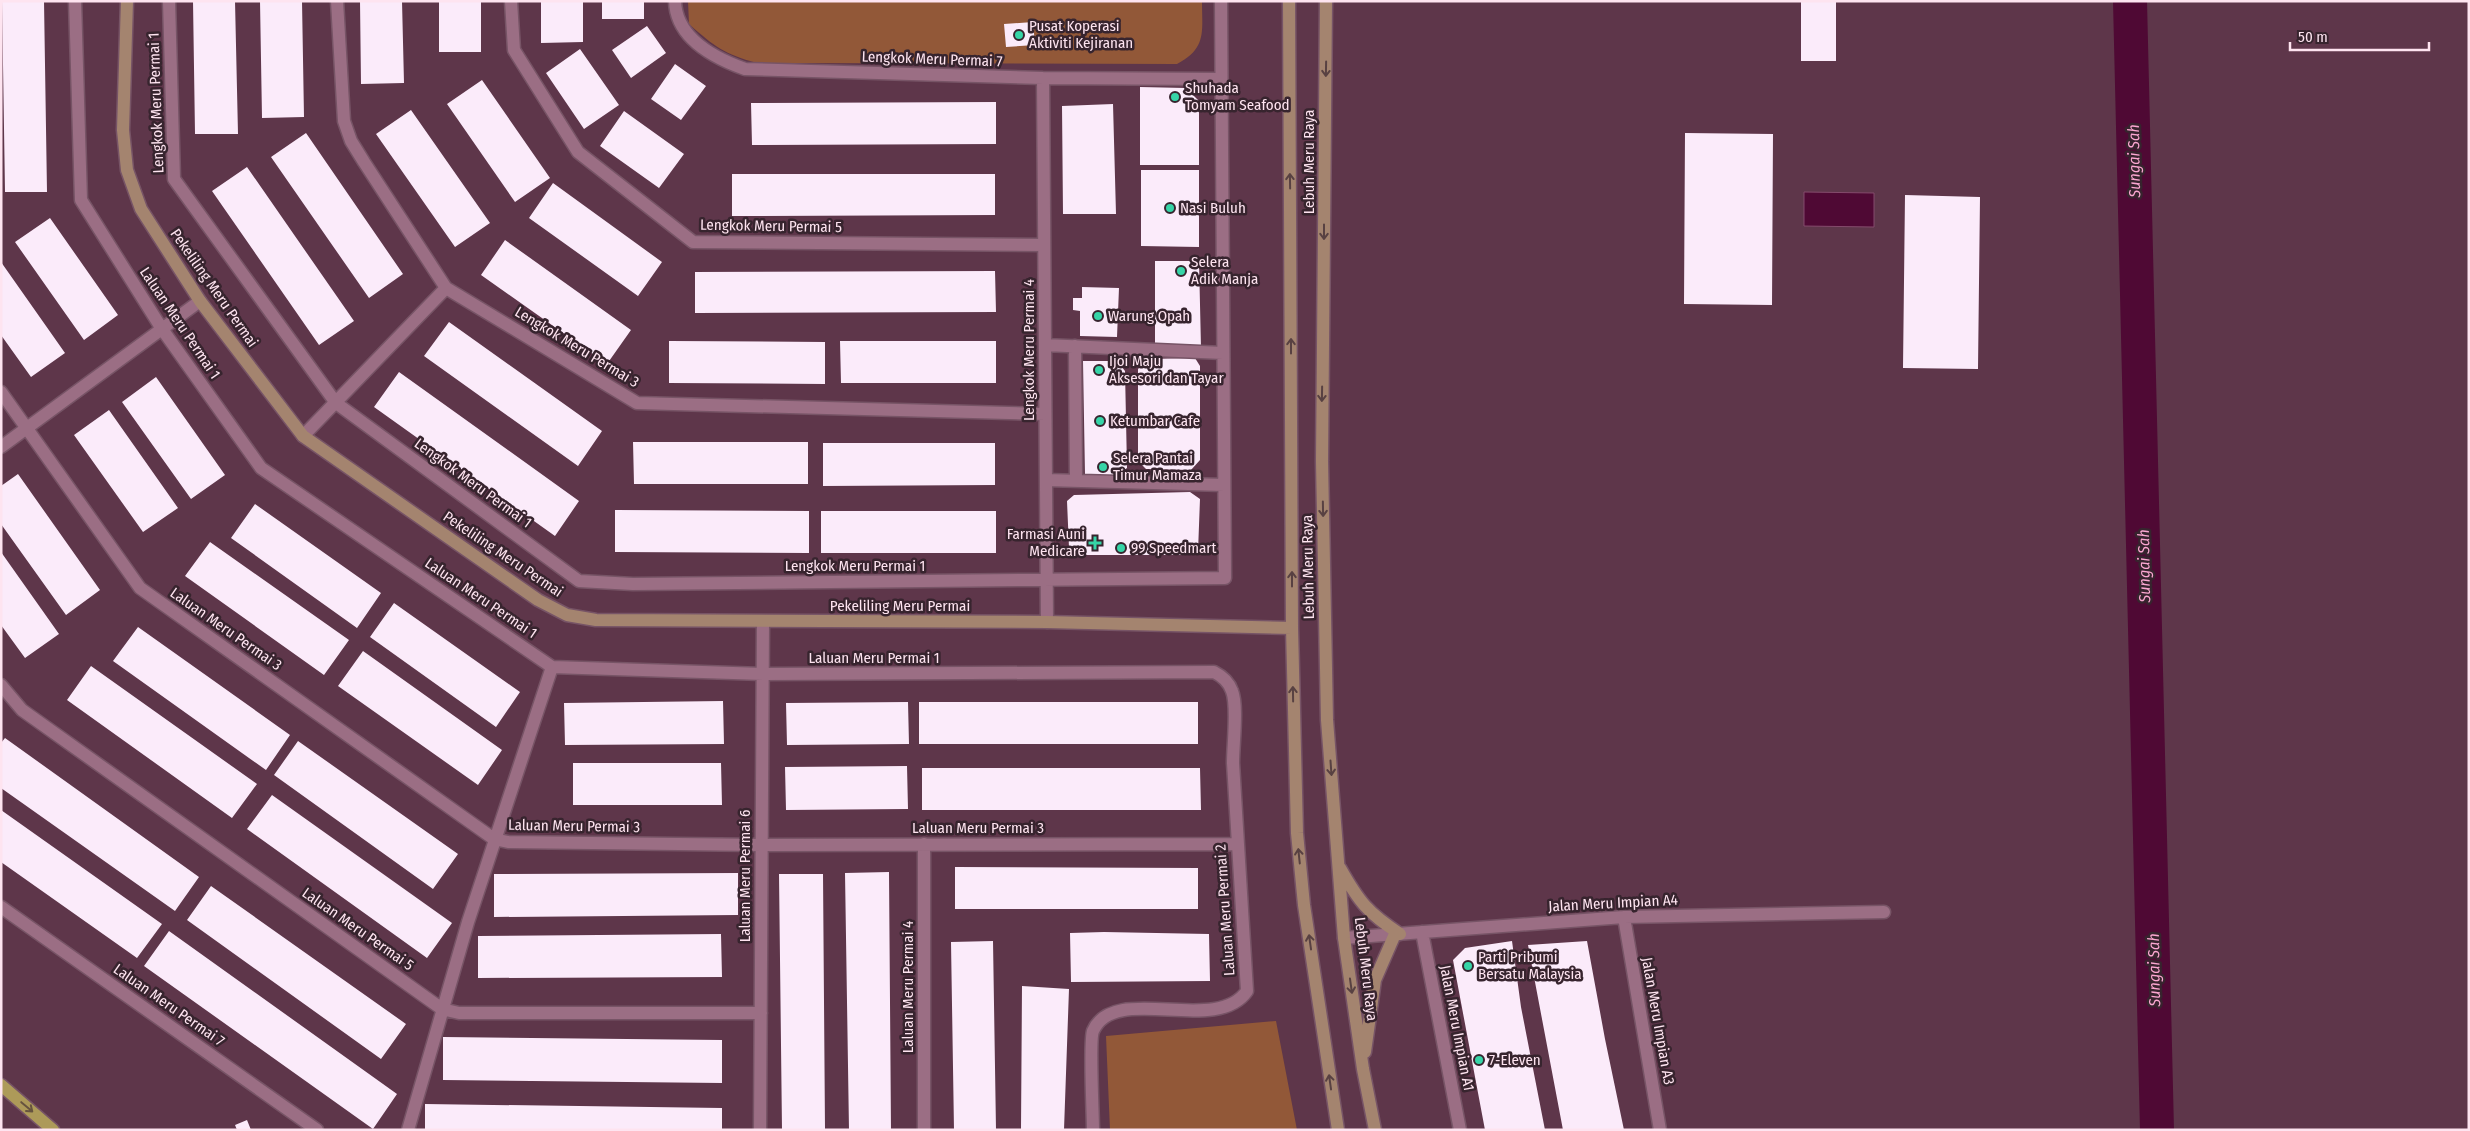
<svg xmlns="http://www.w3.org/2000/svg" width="2470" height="1131" viewBox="0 0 2470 1131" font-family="'Fira Sans Condensed',sans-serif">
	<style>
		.green { fill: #925838 }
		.water { fill: #4f0934; stroke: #844b6c }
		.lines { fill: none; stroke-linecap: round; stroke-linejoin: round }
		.river { stroke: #4f0934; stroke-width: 34 }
		.building { fill: #fbebfa }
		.street-casing { stroke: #775466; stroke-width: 15 }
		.secondary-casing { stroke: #775466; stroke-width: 15 }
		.primary-casing { stroke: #775466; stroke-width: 15 }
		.street { stroke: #9b6e84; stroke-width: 12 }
		.secondary { stroke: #a4846f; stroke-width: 12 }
		.primary { stroke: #ad9a59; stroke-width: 12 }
		.oneway { stroke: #584142 }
		.oneway2 { stroke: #66533f }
		.poi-dot { fill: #36d4a7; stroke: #37242e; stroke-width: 2 }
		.labels { text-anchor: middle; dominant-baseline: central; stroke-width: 5; stroke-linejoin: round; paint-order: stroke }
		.poi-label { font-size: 15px; fill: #fee4f0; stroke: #37242e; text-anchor: start }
		.street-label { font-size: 15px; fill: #fee4f0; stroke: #37242e }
		.water-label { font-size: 16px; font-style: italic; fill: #fba7d1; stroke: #37242e }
	</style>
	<rect width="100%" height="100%" fill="#5e364a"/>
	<!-- green -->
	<path class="green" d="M 688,1 L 1202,1 C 1202,32 1207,48 1177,64 L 757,63 C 724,54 715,47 689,24 Z
		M 1276,1021 L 1297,1130 L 1110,1130 L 1106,1036 Z"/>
	<!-- water -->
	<path class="water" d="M 1804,192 L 1874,193 L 1874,227 L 1804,226 Z"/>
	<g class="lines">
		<!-- river -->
		<path class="river" d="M 2130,1 L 2157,1130"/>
	</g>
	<!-- building -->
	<path class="building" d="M 2,1 L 44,1 L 47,192 L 5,192 Z
		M 193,1 L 235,1 L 238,134 L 195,134 Z
		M 260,1 L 302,1 L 304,117 L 262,118 Z
		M 360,1 L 402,1 L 404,83 L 361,84 Z
		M 439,1 L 481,1 L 481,52 L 439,52 Z
		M 541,1 L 583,1 L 583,42 L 541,43 Z
		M 602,1 L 644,1 L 644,19 L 602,19 Z
		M 1801,1 L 1836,2 L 1836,61 L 1801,61 Z
		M 1033,22 L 1035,45 L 1006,47 L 1004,24 Z
		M 647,26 L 666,53 L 631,78 L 612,50 Z
		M 580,49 L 619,105 L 584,129 L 546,73 Z
		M 675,64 L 706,86 L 681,120 L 651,99 Z
		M 482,80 L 550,178 L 515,202 L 447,104 Z
		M 1140,87 L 1186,88 L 1199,101 L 1199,165 L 1140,165 Z
		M 996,102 L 996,144 L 752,145 L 751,103 Z
		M 1113,104 L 1116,214 L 1063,214 L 1062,106 Z
		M 411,110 L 490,223 L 455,247 L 376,134 Z
		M 624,111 L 684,154 L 659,188 L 600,146 Z
		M 306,133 L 403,274 L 369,298 L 271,157 Z
		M 1685,133 L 1773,134 L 1772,305 L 1684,304 Z
		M 247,167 L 354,321 L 319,345 L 212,191 Z
		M 1141,170 L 1199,170 L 1199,247 L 1141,246 Z
		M 732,174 L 995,174 L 995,215 L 732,216 Z
		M 553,183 L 662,262 L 638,296 L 529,218 Z
		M 1905,195 L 1980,197 L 1978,369 L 1903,368 Z
		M 50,218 L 118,315 L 84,340 L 15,242 Z
		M 505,240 L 631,330 L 607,364 L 481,275 Z
		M 1155,261 L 1199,261 L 1201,348 L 1155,348 Z
		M 1,262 L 65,353 L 31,377 L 1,335 Z
		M 995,271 L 996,312 L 695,313 L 695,272 Z
		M 1082,287 L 1119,288 L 1117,337 L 1080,336 L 1080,311 L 1073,310 L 1073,298 L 1082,298 Z
		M 449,322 L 602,431 L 578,466 L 424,356 Z
		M 669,341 L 825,342 L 825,384 L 669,383 Z
		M 840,341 L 996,341 L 996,383 L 841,383 Z
		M 1195,358 L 1200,366 L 1200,460 L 1191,470 L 1146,469 L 1138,461 L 1138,369 L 1148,359 Z
		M 1083,361 L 1117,361 L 1125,371 L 1127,468 L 1114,477 L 1085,476 Z
		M 399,372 L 579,501 L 555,536 L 374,407 Z
		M 156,377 L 225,475 L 191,499 L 122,402 Z
		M 109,410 L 178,508 L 143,532 L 74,435 Z
		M 633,442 L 808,442 L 808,484 L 634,484 Z
		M 823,443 L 995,443 L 995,485 L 823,486 Z
		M 18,474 L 100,590 L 66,615 L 1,524 L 1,486 Z
		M 1190,492 L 1200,499 L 1198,552 L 1191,555 L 1078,555 L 1069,548 L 1067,501 L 1074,495 Z
		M 255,504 L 381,593 L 357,628 L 231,538 Z
		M 615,510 L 809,511 L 809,553 L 615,552 Z
		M 821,511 L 996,511 L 996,553 L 821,553 Z
		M 210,542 L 349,640 L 324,675 L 185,576 Z
		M 1,552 L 59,634 L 25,658 L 1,625 Z
		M 394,603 L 520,692 L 496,727 L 370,637 Z
		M 138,627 L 290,735 L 266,770 L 113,661 Z
		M 363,651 L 502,750 L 478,785 L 338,686 Z
		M 91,666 L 257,784 L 232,818 L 67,700 Z
		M 723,701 L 724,744 L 565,745 L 564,703 Z
		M 908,702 L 909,744 L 787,745 L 786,703 Z
		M 919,702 L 1198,702 L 1198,744 L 919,744 Z
		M 5,738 L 199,877 L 175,911 L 1,788 L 1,743 Z
		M 298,741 L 458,854 L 433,889 L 274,775 Z
		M 573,763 L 721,763 L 722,805 L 573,805 Z
		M 907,766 L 908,809 L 786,810 L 785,767 Z
		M 922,768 L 1200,768 L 1201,810 L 922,810 Z
		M 272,795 L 452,923 L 427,958 L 247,829 Z
		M 1,810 L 162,924 L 137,958 L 1,862 Z
		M 955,867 L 1198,868 L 1198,909 L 955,909 Z
		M 889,872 L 891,1130 L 849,1130 L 845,873 Z
		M 738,873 L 738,915 L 494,917 L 494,874 Z
		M 779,874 L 823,874 L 825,1130 L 782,1130 Z
		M 211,886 L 406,1024 L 381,1059 L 187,920 Z
		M 169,931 L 397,1094 L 373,1129 L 144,966 Z
		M 1104,932 L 1209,934 L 1210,981 L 1071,982 L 1070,933 Z
		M 721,934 L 722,977 L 478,978 L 478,936 Z
		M 993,941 L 996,1130 L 954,1130 L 951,942 Z
		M 1512,941 L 1521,1007 L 1545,1130 L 1485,1130 L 1453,960 L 1465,948 Z
		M 1587,941 L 1605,1039 L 1624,1130 L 1563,1130 L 1528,945 Z
		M 1022,986 L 1069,989 L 1064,1130 L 1021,1130 Z
		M 443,1037 L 722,1040 L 722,1083 L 443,1080 Z
		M 425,1104 L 722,1108 L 722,1130 L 425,1130 Z
		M 247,1120 L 251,1130 L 237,1130 L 235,1125 Z"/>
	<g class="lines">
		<defs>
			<path id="street" d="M 75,1 L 81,200 L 162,329 L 261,468 L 552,667 L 763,674 L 1214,672 C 1222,676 1229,682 1232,691 C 1238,706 1233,744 1233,763 C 1237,839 1243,915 1247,991 C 1216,1036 1114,982 1093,1031 C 1089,1041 1093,1113 1093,1130
				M 169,1 L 174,179 L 336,403 L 579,581 L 633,584 L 1225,578 L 1221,1
				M 337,1 L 344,121 L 351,141 L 364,162 L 446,288 L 637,403 L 1045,414
				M 511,1 L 514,50 L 578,152 L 693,242 L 1044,245
				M 675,1 C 676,38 714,58 745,69 L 1043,78 L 1221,79
				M 1043,78 L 1047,622
				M 1045,345 L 1223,353
				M 1075,346 L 1076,481
				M 1,392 L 140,588 L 494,839 L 508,842 L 762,845 L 1237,844
				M 303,436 L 446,288
				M 1,447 L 200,301
				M 1046,480 L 1224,485
				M 1,685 L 22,710 L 442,1009 L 459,1013 L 761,1013
				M 924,844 L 924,1130
				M 1,907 L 317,1130
				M 1624,917 L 1660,1130
				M 1422,932 L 1460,1130
				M 1344,938 L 1624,917 L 1884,912
				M 408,1130 L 468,922 L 552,667
				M 760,1130 L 763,622"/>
			<path id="secondary" d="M 127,1 L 123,130 L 127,170 L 141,209 L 200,301 L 303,436 L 538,600 L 567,615 L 596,620 L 1047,622 L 1292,628
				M 1289,1 L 1292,628 L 1297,833 L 1304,905 L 1338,1130
				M 1326,1 L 1322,461 L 1327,720 L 1344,938 L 1363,1069 L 1375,1130
				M 1340,868 C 1359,902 1368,913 1400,934
				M 1365,1052 L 1375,980 L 1395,934"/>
			<path id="primary" d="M 1,1085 L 53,1130"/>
		</defs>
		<!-- street casing -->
		<use href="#street" class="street-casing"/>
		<!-- secondary casing -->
		<use href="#secondary" class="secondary-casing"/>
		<!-- primary casing -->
		<use href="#primary" class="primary-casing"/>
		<!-- street -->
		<use href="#street" class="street"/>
		<!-- secondary -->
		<use href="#secondary" class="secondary"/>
		<!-- primary -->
		<use href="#primary" class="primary"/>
	</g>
	<!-- one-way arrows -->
	<defs><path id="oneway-shaft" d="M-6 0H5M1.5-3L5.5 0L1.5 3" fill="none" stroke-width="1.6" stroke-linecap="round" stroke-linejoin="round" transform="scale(1.25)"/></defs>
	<g class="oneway">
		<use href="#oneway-shaft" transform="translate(1326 69) rotate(91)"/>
		<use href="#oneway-shaft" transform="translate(1290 181) rotate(-91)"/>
		<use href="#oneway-shaft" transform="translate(1324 232) rotate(90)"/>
		<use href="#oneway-shaft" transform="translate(1291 346) rotate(-90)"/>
		<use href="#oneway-shaft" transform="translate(1322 394) rotate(91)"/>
		<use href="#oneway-shaft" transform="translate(1323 509) rotate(89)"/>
		<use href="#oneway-shaft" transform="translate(1292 579) rotate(-90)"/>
		<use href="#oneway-shaft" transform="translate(1293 694) rotate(-91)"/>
		<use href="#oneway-shaft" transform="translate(1331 768) rotate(86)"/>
		<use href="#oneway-shaft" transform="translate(1299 856) rotate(-96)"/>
		<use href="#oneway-shaft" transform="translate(1310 942) rotate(-98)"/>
		<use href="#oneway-shaft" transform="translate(1351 986) rotate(82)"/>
		<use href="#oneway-shaft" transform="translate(1330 1082) rotate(-98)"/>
	</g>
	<use class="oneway2" href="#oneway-shaft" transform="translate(27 1107) rotate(40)"/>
	<!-- markers -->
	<g class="poi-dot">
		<circle cx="1019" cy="35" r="5"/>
		<circle cx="1175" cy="97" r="5"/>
		<circle cx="1170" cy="208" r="5"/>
		<circle cx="1181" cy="271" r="5"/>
		<circle cx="1098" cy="316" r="5"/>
		<circle cx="1099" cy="370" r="5"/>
		<circle cx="1100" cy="421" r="5"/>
		<circle cx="1103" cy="467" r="5"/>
		<path d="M1092.5 535.5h5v5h5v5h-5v5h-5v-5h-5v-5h5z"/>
		<circle cx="1121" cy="548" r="5"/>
		<circle cx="1468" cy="966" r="5"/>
		<circle cx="1479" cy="1060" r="5"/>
	</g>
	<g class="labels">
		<!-- poi labels -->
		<g class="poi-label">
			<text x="1029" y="26">Pusat Koperasi<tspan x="1029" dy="17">Aktiviti Kejiranan</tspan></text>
			<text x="1185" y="88">Shuhada<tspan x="1185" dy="17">Tomyam Seafood</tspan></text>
			<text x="1180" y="208">Nasi Buluh</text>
			<text x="1191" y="262">Selera<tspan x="1191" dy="17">Adik Manja</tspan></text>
			<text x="1108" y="316">Warung Opah</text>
			<text x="1109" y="361">Ijoi Maju<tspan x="1109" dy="17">Aksesori dan Tayar</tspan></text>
			<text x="1110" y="421">Ketumbar Cafe</text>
			<text x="1113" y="458">Selera Pantai<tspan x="1113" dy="17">Timur Mamaza</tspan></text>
			<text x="1085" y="534" text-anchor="end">Farmasi Auni<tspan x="1085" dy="17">Medicare</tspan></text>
			<text x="1131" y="548">99 Speedmart</text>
			<text x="1478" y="957">Parti Pribumi<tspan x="1478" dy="17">Bersatu Malaysia</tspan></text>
			<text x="1489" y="1060">7-Eleven</text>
		</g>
		<!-- street labels -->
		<g class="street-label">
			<text transform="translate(932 59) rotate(2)">Lengkok Meru Permai 7</text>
			<text transform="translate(156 103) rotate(-92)">Lengkok Meru Permai 1</text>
			<text transform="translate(1309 162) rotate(-90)">Lebuh Meru Raya</text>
			<text transform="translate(771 226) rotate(1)">Lengkok Meru Permai 5</text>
			<text transform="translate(214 288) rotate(55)">Pekeliling Meru Permai</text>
			<text transform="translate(180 323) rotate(56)">Laluan Meru Permai 1</text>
			<text transform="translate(577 347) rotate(31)">Lengkok Meru Permai 3</text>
			<text transform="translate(1029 350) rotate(-90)">Lengkok Meru Permai 4</text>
			<text transform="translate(473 483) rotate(36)">Lengkok Meru Permai 1</text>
			<text transform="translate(503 554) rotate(34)">Pekeliling Meru Permai</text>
			<text x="855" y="566">Lengkok Meru Permai 1</text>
			<text transform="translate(1308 567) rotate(-91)">Lebuh Meru Raya</text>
			<text transform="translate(481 598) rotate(34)">Laluan Meru Permai 1</text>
			<text x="900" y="606">Pekeliling Meru Permai</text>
			<text transform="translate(226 629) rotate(35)">Laluan Meru Permai 3</text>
			<text x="874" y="658">Laluan Meru Permai 1</text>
			<text transform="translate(574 826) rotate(1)">Laluan Meru Permai 3</text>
			<text x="978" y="828">Laluan Meru Permai 3</text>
			<text transform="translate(745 876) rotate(-90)">Laluan Meru Permai 6</text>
			<text transform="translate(1613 903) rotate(-3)">Jalan Meru Impian A4</text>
			<text transform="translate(1225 910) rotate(-94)">Laluan Meru Permai 2</text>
			<text transform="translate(358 929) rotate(35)">Laluan Meru Permai 5</text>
			<text transform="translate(1366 969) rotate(83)">Lebuh Meru Raya</text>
			<text transform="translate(908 987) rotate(-90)">Laluan Meru Permai 4</text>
			<text transform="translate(169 1005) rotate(35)">Laluan Meru Permai 7</text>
			<text transform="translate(1658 1021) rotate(80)">Jalan Meru Impian A3</text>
			<text transform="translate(1457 1028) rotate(79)">Jalan Meru Impian A1</text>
		</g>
		<!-- water labels -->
		<g class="water-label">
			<text transform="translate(2134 161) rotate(-91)">Sungai Sah</text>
			<text transform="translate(2144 566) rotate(-91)">Sungai Sah</text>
			<text transform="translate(2154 970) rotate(-91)">Sungai Sah</text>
		</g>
	</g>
	<!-- border -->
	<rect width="2470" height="1131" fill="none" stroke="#fee4f0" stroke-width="5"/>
	<!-- scale -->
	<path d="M2290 42v8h139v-8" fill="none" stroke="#fee4f0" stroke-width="2.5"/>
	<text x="2298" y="42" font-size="15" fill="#fee4f0" stroke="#37242e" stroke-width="4" paint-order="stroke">50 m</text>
</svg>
